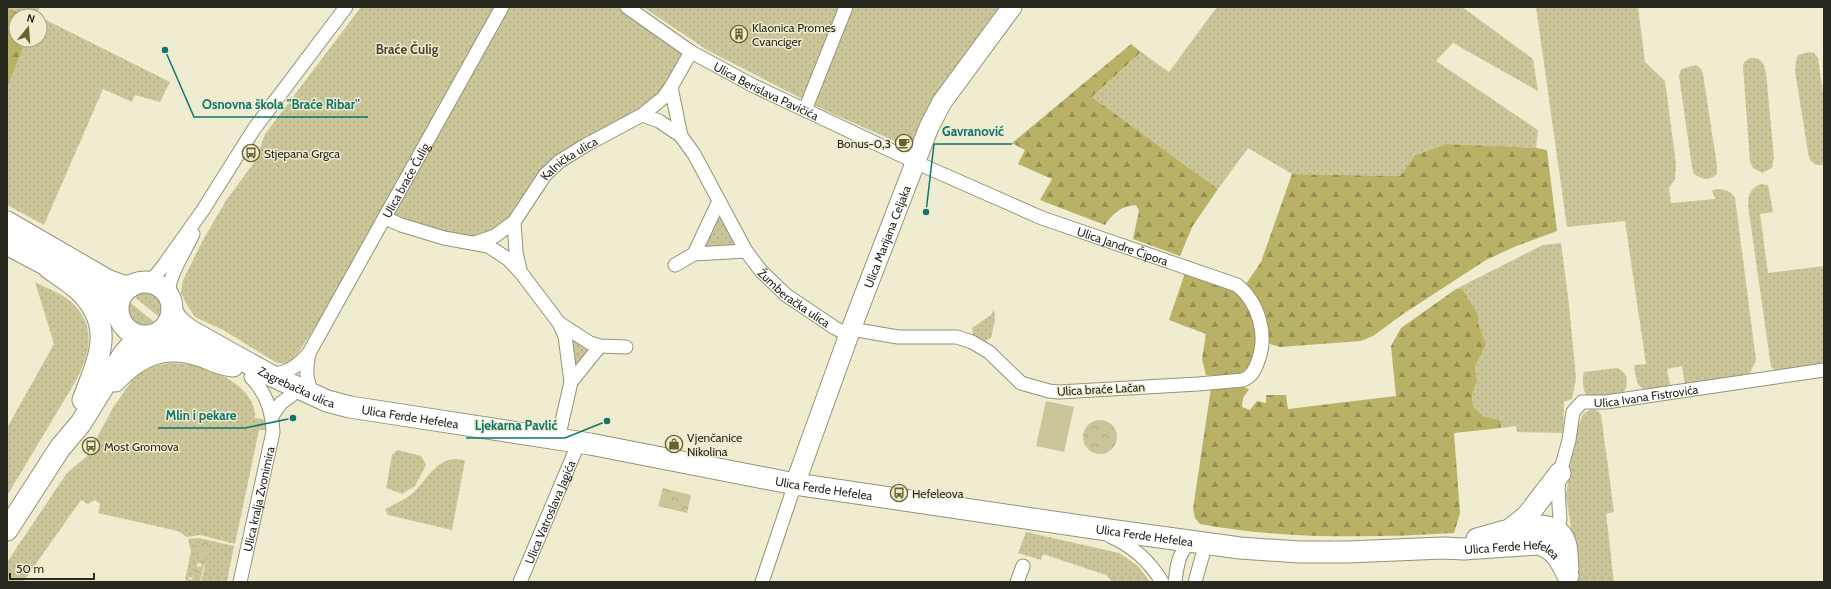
<svg xmlns="http://www.w3.org/2000/svg" width="1831" height="589" viewBox="0 0 1831 589" font-family="Cabin,sans-serif">
	<style>
		.grass { fill: url(#grass-dots) }
		.forest { fill: url(#forest-firs) }
		.park { fill: url(#park-crowns) }
		.garden { fill: #cbc699 }
		.lines { fill: none; stroke-linecap: round; stroke-linejoin: round }
		.minor-casing { stroke: #959277; stroke-width: 15 }
		.secondary-casing { stroke: #959277; stroke-width: 21 }
		.primary-casing { stroke: #959277; stroke-width: 23 }
		.minor { stroke: #fff; stroke-width: 13 }
		.secondary { stroke: #fff; stroke-width: 19 }
		.primary { stroke: #fff; stroke-width: 21 }
		.labels { text-anchor: middle; dominant-baseline: central; stroke-width: 3; stroke-linejoin: round; paint-order: stroke }
		.poi-label { font-size: 12px; fill: #29281e; stroke: #efeccf; text-anchor: start }
		.street-label { font-size: 12px; fill: #29281e; stroke: #efeccf }
		.neighbourhood-label { font-size: 13px; font-weight: bold; fill: #47442c; stroke: #efeccf }
		.leader { fill: none; stroke: #0f766e; stroke-width: 1.5 }
		.callout-dot { fill: #0f766e; stroke: #efeccf; stroke-width: 1.5 }
		.callout-label { font-size: 13px; text-anchor: middle; font-weight: bold; fill: #0f766e; stroke: #efeccf; stroke-width: 3; stroke-linejoin: round; paint-order: stroke }
	</style>
	<defs>
		<pattern id="grass-dots" width="8" height="8" patternUnits="userSpaceOnUse"><rect width="8" height="8" fill="#cbc699"/><path d="M2 2h.1M6 6h.1" fill="none" stroke="#aeaa83" stroke-width="1.8" stroke-linecap="round"/></pattern>
		<pattern id="forest-firs" width="22" height="20" patternUnits="userSpaceOnUse"><rect width="22" height="20" fill="#b9b166"/><path d="M5 1l3.5 6h-7zM16 11l3.5 6h-7z" fill="#969053"/></pattern>
		<pattern id="park-crowns" width="20" height="18" patternUnits="userSpaceOnUse"><rect width="20" height="18" fill="#cbc699"/><path d="M2 6a3 3 0 1 1 6 0M12 15a3 3 0 1 1 6 0" fill="none" stroke="#aeaa83"/></pattern>
	</defs>
	<rect width="100%" height="100%" fill="#efeccf"/>
	<!-- grass -->
	<path class="grass" d="M 8,7 L 40,7 L 36,15 L 38,16 L 28,16 Z
		M 361,7 L 494,7 L 333,299 L 299,352 L 288,364 L 277,363 L 223,330 L 195,317 L 187,305 L 181,293 L 183,280 L 204,238 L 227,199 L 256,160 L 265,134 Z
		M 508,7 L 617,7 L 683,50 L 684,55 L 658,95 L 623,122 L 604,128 L 567,150 L 550,163 L 531,182 L 518,207 L 507,221 L 495,230 L 475,238 L 446,234 L 395,216 L 394,213 Z
		M 643,7 L 1004,7 L 911,148 L 824,110 L 707,50 Z
		M 1217,7 L 1462,7 L 1533,59 L 1538,91 L 1453,43 L 1436,61 L 1538,130 L 1536,148 L 1446,144 L 1415,155 L 1400,176 L 1292,174 L 1248,148 L 1218,189 L 1092,97 L 1141,52 L 1169,72 Z
		M 1536,7 L 1638,7 L 1645,62 L 1665,81 L 1676,164 L 1675,179 L 1669,188 L 1671,203 L 1715,199 L 1712,190 C 1722,188 1730,190 1735,198 L 1756,360 L 1751,371 L 1746,378 L 1685,385 L 1682,366 L 1667,369 L 1671,390 C 1644,390 1637,395 1634,365 L 1646,364 L 1625,221 L 1567,227 Z
		M 40,17 L 170,82 L 160,102 L 135,95 L 132,102 L 103,89 L 44,225 L 7,205 L 7,88 L 26,40 L 40,40 Z
		M 1809,52 L 1814,53 L 1818,58 L 1824,100 L 1824,165 L 1816,165 L 1811,161 L 1809,158 L 1795,71 L 1796,60 L 1798,55 Z
		M 1750,58 C 1761,57 1764,63 1766,73 L 1774,158 L 1772,168 L 1762,173 L 1753,168 L 1750,162 L 1743,66 L 1744,62 Z
		M 1696,65 L 1701,69 L 1703,74 L 1717,166 L 1717,174 C 1709,181 1702,180 1694,174 L 1692,167 L 1679,76 L 1681,69 Z
		M 1761,184 L 1768,185 L 1773,212 L 1760,214 L 1768,273 L 1824,266 L 1824,367 L 1780,373 L 1771,367 L 1748,205 C 1748,195 1751,187 1761,184 Z
		M 720,216 L 723,218 L 734,243 L 732,246 L 703,248 L 717,217 Z
		M 1561,243 L 1569,304 L 1576,378 L 1572,399 L 1564,402 L 1563,433 L 1517,432 L 1516,426 L 1501,428 L 1500,420 L 1483,416 L 1473,406 L 1472,396 L 1477,380 L 1475,367 L 1486,344 L 1478,323 L 1478,314 L 1462,290 L 1456,289 L 1543,245 Z
		M 35,282 C 46,288 61,293 70,301 C 98,325 90,355 75,382 L 7,496 L 7,428 L 54,344 Z
		M 143,289 C 161,290 170,304 164,321 L 131,294 Z
		M 126,299 L 159,326 C 155,329 151,329 146,329 C 128,330 118,316 126,299 Z
		M 994,309 L 995,320 L 991,338 L 983,342 L 973,336 L 972,328 L 991,315 Z
		M 575,341 L 588,349 L 588,352 L 578,364 L 575,362 L 572,344 Z
		M 168,363 C 180,363 191,364 202,367 C 224,374 257,392 255,418 L 267,420 L 267,430 L 259,430 L 235,544 L 200,535 L 187,537 L 178,531 L 98,513 L 100,504 L 95,500 L 88,504 L 81,500 L 23,582 L 7,582 L 7,562 L 67,473 L 87,456 L 114,406 L 133,379 L 149,367 Z
		M 1617,368 C 1628,372 1629,383 1624,392 L 1590,398 C 1582,394 1582,379 1584,372 Z
		M 1591,409 L 1598,411 L 1601,415 L 1614,512 L 1606,514 L 1614,582 L 1579,582 L 1566,495 L 1575,435 L 1583,414 Z
		M 397,450 L 421,456 L 426,465 L 415,486 L 402,494 L 386,488 L 392,455 Z
		M 454,459 L 465,460 L 452,530 L 388,515 L 385,509 C 395,504 404,500 413,493 C 427,480 433,462 454,459 Z
		M 1026,532 L 1119,553 L 1138,566 L 1150,582 L 1112,582 L 1106,575 L 1043,554 L 1041,560 L 1018,553 Z
		M 199,538 L 234,546 L 227,582 L 201,582 L 205,565 L 198,563 L 192,578 L 189,577 L 188,581 L 185,580 L 191,551 L 188,539 Z"/>
	<!-- forest -->
	<path class="forest" d="M 7,7 L 28,16 L 16,16 L 16,40 L 26,40 L 7,88 Z
		M 1131,44 L 1141,52 L 1092,97 L 1218,189 L 1192,227 L 1180,256 L 1133,239 L 1139,211 L 1136,205 C 1121,206 1113,213 1105,225 L 1040,200 L 1052,179 L 1018,164 L 1025,150 L 1012,143 Z
		M 1446,144 L 1536,148 L 1547,150 L 1557,231 L 1514,247 L 1486,260 L 1403,314 L 1373,336 L 1361,341 L 1280,347 L 1270,344 L 1246,284 L 1261,262 L 1292,174 L 1400,176 L 1415,155 Z
		M 1186,270 L 1227,284 L 1246,300 L 1259,335 L 1251,366 L 1243,373 L 1231,376 L 1206,375 L 1202,359 L 1206,334 L 1169,320 Z
		M 1456,289 L 1462,289 L 1478,314 L 1478,323 L 1486,344 L 1475,367 L 1477,380 L 1472,396 L 1473,406 L 1483,416 L 1500,420 L 1501,428 L 1454,433 L 1460,513 L 1454,533 C 1373,538 1279,539 1200,524 L 1195,518 L 1193,509 L 1211,388 L 1237,385 L 1249,389 L 1243,398 L 1242,407 L 1250,410 L 1257,401 L 1266,403 L 1266,395 L 1286,395 L 1288,409 L 1396,396 L 1391,346 L 1401,328 Z"/>
	<!-- park -->
	<path class="park" d="M1083 437a17 17 0 1 1 34 0a17 17 0 1 1-34 0Z
		M 663,488 L 691,495 L 687,513 L 658,506 Z
		M 205,543 L 209,544 L 200,582 L 187,582 L 189,579 L 192,580 L 195,566 L 201,567 L 203,558 L 196,557 L 198,544 Z"/>
	<!-- garden -->
	<path class="garden" d="M 1046,401 L 1074,407 L 1064,452 L 1036,446 Z"/>
	<g class="lines">
		<defs>
			<g id="minor">
				<path id="s1" d="M 627,7 L 691,52 L 717,66 L 752,85 L 924,166 L 1042,218 L 1237,285 C 1259,303 1268,335 1258,361 C 1255,370 1252,376 1243,380 L 1198,384 L 1059,392 L 1049,391 L 1021,383 L 989,352 L 972,342 L 957,337 L 898,337 L 851,329"/>
				<path id="s2" d="M 671,87 L 681,136 L 694,154 L 746,251 L 761,271 L 786,295 L 835,328 L 849,335"/>
				<path d="M 805,110 L 846,7"/>
				<path d="M 642,115 L 659,121 L 681,136"/>
				<path d="M 385,218 L 401,225 L 444,238 L 488,246 L 508,259 L 522,274 L 559,323 L 565,336 L 571,382 L 558,439"/>
				<path d="M 475,243 L 495,236 L 514,222"/>
				<path d="M 694,254 L 746,251"/>
				<path d="M 675,265 L 694,254 L 719,201"/>
				<path id="s3" d="M 520,270 L 516,252 L 514,222 L 545,175 L 560,161 L 586,145 L 642,115 L 663,98 L 671,87 L 691,52"/>
				<path d="M 146,282 L 156,275 L 164,265 L 203,210 L 254,129 L 346,7"/>
				<path d="M 168,295 C 169,274 184,253 193,234"/>
				<path d="M 559,323 L 590,343 L 600,346 L 626,347"/>
				<path d="M 309,353 C 306,369 305,379 313,393"/>
				<path id="s4" d="M 270,374 C 287,375 299,365 309,353 L 502,7"/>
				<path d="M 571,382 L 600,346"/>
				<path d="M 272,416 L 281,403 L 292,395"/>
				<path id="s5" d="M 1557,531 L 1560,520 L 1558,489 L 1560,473 L 1569,440 L 1573,412 L 1582,402 L 1606,402 L 1824,370"/>
				<path d="M 1110,536 C 1133,546 1149,560 1162,582"/>
				<path id="s6" d="M 240,582 L 273,432 C 272,410 266,393 251,377"/>
				<path id="s7" d="M 520,582 L 579,442"/>
				<path d="M 762,582 L 795,484"/>
				<path d="M 1017,582 L 1023,566"/>
				<path d="M 1175,582 C 1177,567 1178,550 1193,541"/>
				<path d="M 1195,582 L 1206,543"/>
			</g>
			<g id="secondary">
				<path id="s8" d="M 795,484 L 851,329 L 929,127 L 942,102 L 1012,7"/>
			</g>
			<g id="primary">
				<path d="M 7,222 L 107,280 L 123,286 L 131,286"/>
				<path d="M 7,244 L 99,293 L 111,302 L 118,314"/>
				<path d="M 49,268 C 59,275 70,282 79,290 C 116,326 99,358 83,400"/>
				<circle cx="145" cy="309" r="27"/>
				<path id="s9" d="M 172,312 L 178,321 L 189,330 L 268,374 L 327,401 L 350,407 L 590,444 L 795,484 L 1094,528 L 1240,548 L 1299,552 L 1348,552 L 1443,548 L 1464,549 L 1538,544 C 1555,548 1561,561 1568,576"/>
				<path d="M 158,334 L 172,334 L 196,345"/>
				<path d="M 115,381 C 140,354 165,344 201,356 C 212,360 221,365 233,366"/>
				<path d="M 1511,529 L 1527,516 L 1560,473"/>
				<path d="M 7,530 L 60,448 L 81,423 L 123,355 L 134,342 L 144,337"/>
				<path d="M 1477,539 C 1498,534 1554,511 1565,542 C 1568,550 1567,561 1568,569"/>
			</g>
		</defs>
		<!-- minor casing -->
		<use href="#minor" class="minor-casing"/>
		<!-- secondary casing -->
		<use href="#secondary" class="secondary-casing"/>
		<!-- primary casing -->
		<use href="#primary" class="primary-casing"/>
		<!-- minor -->
		<use href="#minor" class="minor"/>
		<!-- secondary -->
		<use href="#secondary" class="secondary"/>
		<!-- primary -->
		<use href="#primary" class="primary"/>
	</g>
	<!-- icons -->
	<defs>
		<symbol id="building-ring" viewBox="-11 -11 22 22"><circle r="9.5" fill="#efeccf" stroke="#68622e" stroke-width="1.5"/><path d="M-4-6H4V6H1V3H-1V6H-4ZM-2.5-4.3h1.7v1.8h-1.7ZM.8-4.3h1.7v1.8H.8ZM-2.5-1h1.7V.8h-1.7ZM.8-1h1.7V.8H.8Z" fill="#68622e"/></symbol>
		<symbol id="cafe-ring" viewBox="-11 -11 22 22"><circle r="9.5" fill="#efeccf" stroke="#68622e" stroke-width="1.5"/><path d="M-5.5-4.5H6V0H3Q3 3.5 0 3.5H-2.5Q-5.5 3.5-5.5 0ZM3-3.2v2h1.7v-2ZM-6 4.5H4V6H-6Z" fill="#68622e"/></symbol>
		<symbol id="bus-ring" viewBox="-11 -11 22 22"><circle r="9.5" fill="#efeccf" stroke="#68622e" stroke-width="1.5"/><path d="M-5-6H5V4H4V6H2V4H-2V6H-4V4H-5ZM-3.5-4V0h7V-4ZM-3.5 1.2v1.5H-2V1.2ZM2 1.2v1.5H3.5V1.2Z" fill="#68622e"/></symbol>
		<symbol id="shop-ring" viewBox="-11 -11 22 22"><circle r="9.5" fill="#efeccf" stroke="#68622e" stroke-width="1.5"/><path d="M-5-2.5h2.3a2.7 3.5 0 0 1 5.4 0H5L5.5 6h-11ZM-1.5-2.5h3a1.5 2.3 0 0 0-3 0Z" fill="#68622e"/></symbol>
	</defs>
	<g fill-rule="evenodd">
		<use href="#building-ring" x="729" y="24" width="20" height="20"/>
		<use href="#cafe-ring" x="894" y="133" width="20" height="20"/>
		<use href="#bus-ring" x="241" y="143" width="20" height="20"/>
		<use href="#shop-ring" x="664" y="434" width="20" height="20"/>
		<use href="#bus-ring" x="81" y="436" width="20" height="20"/>
		<use href="#bus-ring" x="889" y="483" width="20" height="20"/>
	</g>
	<g class="labels">
		<!-- poi labels -->
		<g class="poi-label">
			<text x="752" y="27">Klaonica Promes<tspan x="752" dy="14">Cvanciger</tspan></text>
			<text x="891" y="143" text-anchor="end">Bonus-0,3</text>
			<text x="264" y="153">Stjepana Grgca</text>
			<text x="687" y="437">Vjenčanice<tspan x="687" dy="14">Nikolina</tspan></text>
			<text x="104" y="446">Most Gromova</text>
			<text x="912" y="493">Hefeleova</text>
		</g>
		<!-- street labels -->
		<g class="street-label">
			<text stroke="none"><textPath href="#s1" startOffset="163">Ulica Berislava Pavičića</textPath></text>
			<text stroke="none"><textPath href="#s3" startOffset="134">Kalnička ulica</textPath></text>
			<text stroke="none"><textPath href="#s4" startOffset="244">Ulica braće Čulig</textPath></text>
			<text stroke="none"><textPath href="#s8" startOffset="264">Ulica Marijana Celjaka</textPath></text>
			<text stroke="none"><textPath href="#s1" startOffset="552">Ulica Jandre Čipora</textPath></text>
			<text stroke="none"><textPath href="#s2" startOffset="250">Žumberačka ulica</textPath></text>
			<text stroke="none"><textPath href="#s9" startOffset="147">Zagrebačka ulica</textPath></text>
			<text transform="translate(1101 389) rotate(-3)">Ulica braće Lačan</text>
			<text stroke="none"><textPath href="#s5" startOffset="199">Ulica Ivana Fistrovića</textPath></text>
			<text stroke="none"><textPath href="#s9" startOffset="265">Ulica Ferde Hefelea</textPath></text>
			<text stroke="none"><textPath href="#s9" startOffset="685">Ulica Ferde Hefelea</textPath></text>
			<text stroke="none"><textPath href="#s6" startOffset="85">Ulica kralja Zvonimira</textPath></text>
			<text stroke="none"><textPath href="#s7" startOffset="76">Ulica Vatroslava Jagića</textPath></text>
			<text stroke="none"><textPath href="#s9" startOffset="1009">Ulica Ferde Hefelea</textPath></text>
			<text stroke="none"><textPath href="#s9" startOffset="1379">Ulica Ferde Hefelea</textPath></text>
		</g>
		<!-- neighbourhood labels -->
		<g class="neighbourhood-label">
			<text x="407" y="49">Braće Čulig</text>
		</g>
	</g>
	<!-- callouts -->
	<path class="leader" d="M165 50L194 117H368M926 212L934 144H1012M293 418L245 428H158M607 421L565 438H466"/>
	<g class="callout-dot">
		<circle cx="165" cy="50" r="4"/>
		<circle cx="926" cy="212" r="4"/>
		<circle cx="293" cy="418" r="4"/>
		<circle cx="607" cy="421" r="4"/>
	</g>
	<g class="callout-label">
		<text x="281" y="109">Osnovna škola ''Braće Ribar''</text>
		<text x="973" y="136">Gavranović</text>
		<text x="201" y="420">Mlin i pekare</text>
		<text x="516" y="430">Ljekarna Pavlić</text>
	</g>
	<!-- border -->
	<rect width="1831" height="589" fill="none" stroke="#29281e" stroke-width="16"/>
	<!-- north arrow -->
	<g transform="translate(28 28) rotate(17)"><circle r="19" fill="#efeccf" stroke="#a09e88"/>
	<path d="M0-3L7 15L0 10L-7 15Z" fill="#68622e"/>
	<text y="-6" font-size="11" font-weight="bold" text-anchor="middle" fill="#29281e">N</text>
	</g>
	<!-- scale -->
	<path d="M10 573v6h84v-6" fill="none" stroke="#29281e" stroke-width="2"/>
	<text x="16" y="573" font-size="12" fill="#29281e" stroke="#efeccf" stroke-width="3" paint-order="stroke">50 m</text>
</svg>
